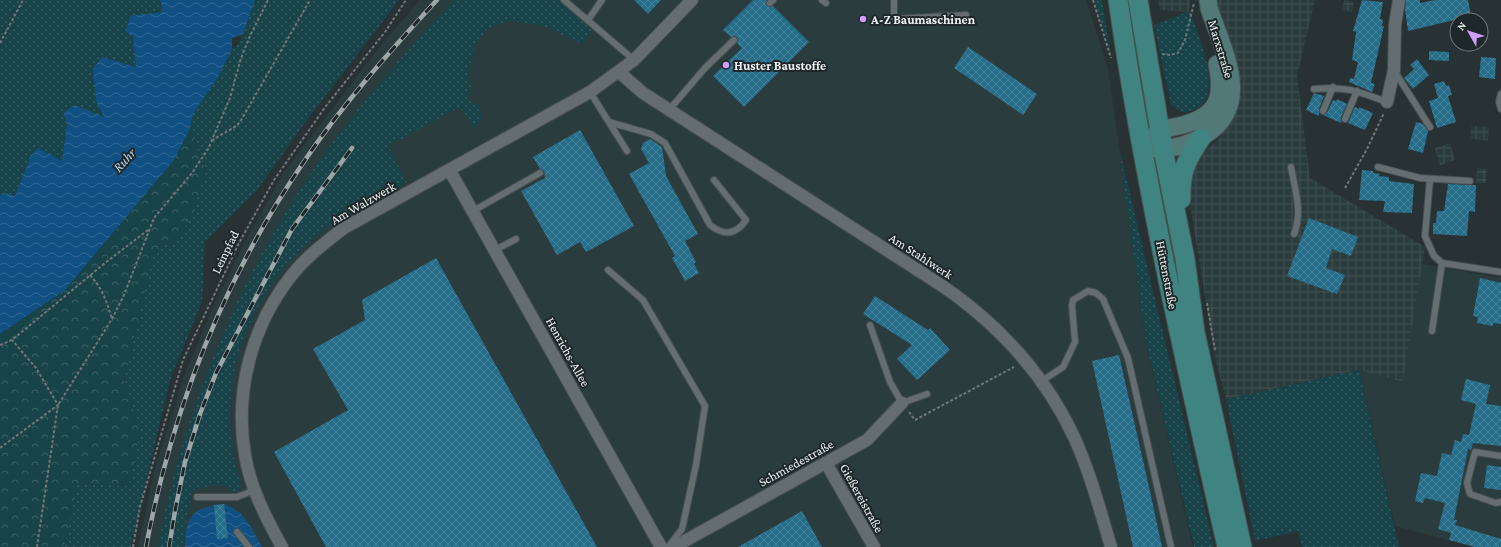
<svg xmlns="http://www.w3.org/2000/svg" width="1501" height="547" viewBox="0 0 1501 547" font-family="'Crimson Pro',serif">
	<style>
		.built { fill: #2b3c3f }
		.industrial { fill: url(#industrial-grid) }
		.grass { fill: url(#grass-dots) }
		.park { fill: url(#park-crowns) }
		.water { fill: url(#water-waves) }
		.building { fill: url(#building-cross-hatch) }
		.lines { fill: none; stroke-linecap: round; stroke-linejoin: round }
		.lane-casing { stroke: #464e4f; stroke-width: 8 }
		.street-casing { stroke: #464e4f; stroke-width: 14 }
		.secondary-casing { stroke: #464e4f; stroke-width: 19 }
		.primary-casing { stroke: #464e4f; stroke-width: 21 }
		.path { stroke: #6f7778; stroke-width: 2; stroke-dasharray: 3 2; stroke-linecap: butt }
		.lane { stroke: #646e70; stroke-width: 6 }
		.street { stroke: #646e70; stroke-width: 12 }
		.secondary { stroke: #527978; stroke-width: 17 }
		.primary { stroke: #3f8481; stroke-width: 19 }
		.rail-casing { stroke: #9fa6a8; stroke-width: 4.5 }
		.rail { stroke: #1e2729; stroke-width: 3; stroke-dasharray: 9; stroke-linecap: butt }
		.poi-dot { fill: #d09dff; stroke: #1e2729; stroke-width: 1.5 }
		.labels { text-anchor: middle; dominant-baseline: central; stroke-width: 4; stroke-linejoin: round; paint-order: stroke }
		.poi-label { font-size: 13px; font-weight: bold; fill: #eff5f6; stroke: #1e2729; text-anchor: start }
		.street-label { font-size: 13px; fill: #eff5f6; stroke: #1e2729 }
		.water-label { font-size: 14px; font-style: italic; fill: #b2d1ef; stroke: #1e2729 }
	</style>
	<defs>
		<pattern id="industrial-grid" width="8" height="8" patternUnits="userSpaceOnUse"><rect width="8" height="8" fill="#2b3c3f"/><path d="M0 4h8M4 0v8" fill="none" stroke="#404f52"/></pattern>
		<pattern id="grass-dots" width="8" height="8" patternUnits="userSpaceOnUse"><rect width="8" height="8" fill="#184349"/><path d="M2 2h.1M6 6h.1" fill="none" stroke="#3a5f64" stroke-width="1.8" stroke-linecap="round"/></pattern>
		<pattern id="park-crowns" width="20" height="18" patternUnits="userSpaceOnUse"><rect width="20" height="18" fill="#184349"/><path d="M2 6a3 3 0 1 1 6 0M12 15a3 3 0 1 1 6 0" fill="none" stroke="#3a5f64"/></pattern>
		<pattern id="water-waves" width="16" height="10" patternUnits="userSpaceOnUse"><rect width="16" height="10" fill="#115083"/><path d="M0 5q4-4 8 0t8 0" fill="none" stroke="#346a95"/></pattern>
		<pattern id="building-cross-hatch" width="8" height="8" patternUnits="userSpaceOnUse"><rect width="8" height="8" fill="#256d89"/><path d="M0 0l8 8M0 8l8-8" fill="none" stroke="#45829a"/></pattern>
	</defs>
	<rect width="100%" height="100%" fill="#283133"/>
	<!-- built -->
	<path class="built" d="M 420,0 L 1086,0 L 1108,69 L 1146,342 L 1193,547 L 138,547 L 154,472 L 184,376 L 214,305 L 242,247 L 284,172 L 380,46 Z
		M 1422,264 L 1501,278 L 1501,547 L 1474,547 L 1395,526 L 1359,370 L 1403,382 Z"/>
	<!-- industrial -->
	<path class="industrial" d="M 1158,0 L 1190,0 L 1189,12 L 1160,10 Z
		M 1213,0 L 1315,0 L 1297,76 L 1310,178 L 1425,247 L 1403,382 L 1359,370 L 1226,399 L 1215,358 L 1187,186 L 1197,158 L 1219,139 L 1238,102 L 1238,68 L 1222,33 Z
		M 1344,0 L 1354,2 L 1352,12 L 1342,10 Z
		M 1471,126 L 1489,127 L 1488,140 L 1470,139 Z
		M 1450,143 L 1455,160 L 1440,165 L 1435,148 Z
		M 1477,168 L 1487,169 L 1486,183 L 1476,183 Z"/>
	<!-- grass -->
	<path class="grass" d="M 0,0 L 160,0 L 163,12 L 133,36 L 136,67 L 102,57 L 105,118 L 74,105 L 63,113 L 67,123 L 62,161 L 31,155 L 15,196 L 4,193 L 0,196 Z
		M 255,0 L 399,0 L 301,128 L 258,189 L 205,242 L 202,302 L 170,380 L 131,547 L 64,547 L 77,484 L 128,486 L 140,431 L 124,381 L 154,252 L 178,237 L 206,172 L 190,129 L 193,114 L 232,49 L 239,44 Z
		M 454,0 L 557,0 L 592,30 L 583,44 L 541,25 L 510,21 L 488,28 L 475,45 L 471,60 L 468,78 L 471,86 L 468,97 L 472,104 L 479,104 L 482,118 L 475,130 L 460,107 L 388,146 L 407,182 C 384,195 358,206 336,221 C 269,266 228,341 230,421 C 230,444 236,465 241,486 L 235,493 C 224,480 208,487 193,490 L 185,525 L 184,547 L 158,547 C 183,411 238,279 316,165 C 357,107 405,52 454,0 Z
		M 1095,0 L 1102,0 L 1111,55 L 1109,49 Z
		M 1190,11 C 1199,37 1232,111 1182,112 L 1171,105 L 1154,25 Z
		M 1119,148 L 1214,547 L 1194,547 L 1146,342 Z
		M 1359,370 L 1399,547 L 1302,547 L 1298,531 L 1255,541 L 1226,399 Z"/>
	<!-- park -->
	<path class="park" d="M 190,129 L 206,172 L 191,218 L 178,237 L 154,252 L 124,381 L 140,431 L 129,486 L 78,484 L 64,547 L 0,547 L 0,334 L 64,291 L 174,160 Z"/>
	<!-- water -->
	<path class="water" d="M 160,0 L 255,0 L 243,34 L 232,38 L 232,49 L 218,77 L 193,114 L 190,129 L 174,160 L 64,291 L 0,334 L 0,196 L 4,193 L 15,196 L 31,155 L 38,148 L 62,161 L 67,123 L 63,113 L 74,105 L 104,117 L 96,101 L 93,69 L 102,57 L 136,67 L 133,36 L 126,32 L 130,16 L 163,12 Z
		M 224,504 C 247,513 250,526 262,547 L 185,547 C 186,515 192,508 224,504 Z"/>
	<!-- building -->
	<path class="building" d="M 634,0 L 661,0 L 648,14 Z
		M 753,0 L 767,0 L 767,6 L 773,6 L 809,42 L 744,107 L 713,76 L 742,48 L 737,43 L 738,39 L 737,37 L 731,37 L 723,30 Z
		M 1362,0 L 1383,2 L 1380,19 L 1383,20 L 1382,26 L 1384,26 L 1371,83 L 1375,84 L 1372,92 L 1349,82 L 1350,78 L 1354,79 L 1358,62 L 1352,60 L 1356,32 L 1353,31 Z
		M 1406,0 L 1420,0 L 1420,3 L 1435,0 L 1468,0 L 1471,16 L 1408,31 L 1405,10 Z
		M 968,47 L 1037,94 L 1023,115 L 954,68 Z
		M 1429,51 L 1449,52 L 1449,61 L 1429,60 Z
		M 1481,57 L 1496,58 L 1495,79 L 1479,77 Z
		M 1417,59 L 1429,75 L 1413,89 L 1404,78 L 1414,69 L 1410,65 Z
		M 1444,81 L 1446,86 L 1449,85 L 1452,95 L 1448,96 L 1456,122 L 1437,128 L 1429,101 L 1438,98 L 1434,84 Z
		M 1314,93 L 1324,96 L 1319,109 L 1319,116 L 1306,110 Z
		M 1337,99 L 1347,104 L 1341,117 L 1341,123 L 1323,115 L 1327,113 L 1333,100 L 1336,101 Z
		M 1355,107 L 1359,109 L 1359,107 L 1373,113 L 1365,130 L 1348,123 Z
		M 1416,122 L 1423,124 L 1428,131 L 1423,153 L 1408,149 Z
		M 580,130 L 634,226 L 586,252 L 580,242 L 557,255 L 521,191 L 545,178 L 544,171 L 540,169 L 533,157 Z
		M 650,139 L 662,147 L 666,176 L 698,234 L 685,241 L 696,262 L 694,264 L 699,273 L 685,281 L 672,258 L 675,256 L 629,174 L 649,163 L 641,149 L 643,143 Z
		M 1362,170 L 1373,171 L 1373,173 L 1380,174 L 1379,176 L 1389,177 L 1389,181 L 1414,184 L 1412,213 L 1383,212 L 1385,201 L 1359,200 Z
		M 1448,184 L 1476,185 L 1475,212 L 1469,211 L 1467,236 L 1433,234 L 1433,223 L 1436,223 L 1437,211 L 1444,211 Z
		M 1309,218 L 1358,237 L 1351,256 L 1332,249 L 1326,268 L 1345,275 L 1337,294 L 1287,276 Z
		M 436,258 L 597,547 L 326,547 L 274,452 L 348,410 L 313,349 L 365,320 L 362,300 Z
		M 1480,278 L 1501,283 L 1501,324 L 1493,323 L 1493,326 L 1477,323 L 1478,317 L 1473,316 Z
		M 875,296 L 928,330 L 930,328 L 950,350 L 917,380 L 897,359 L 912,345 L 863,314 Z
		M 1119,355 L 1151,496 L 1162,547 L 1133,547 L 1092,361 Z
		M 1466,379 L 1490,385 L 1486,404 L 1501,406 L 1501,446 L 1473,443 L 1471,450 L 1468,449 L 1454,520 L 1457,520 L 1455,525 L 1501,539 L 1501,547 L 1475,547 L 1449,540 L 1451,533 L 1438,529 L 1445,503 L 1425,498 L 1423,503 L 1415,501 L 1421,473 L 1437,476 L 1442,453 L 1451,455 L 1455,440 L 1461,442 L 1463,434 L 1469,435 L 1476,404 L 1461,400 Z
		M 1487,465 L 1501,467 L 1501,490 L 1484,488 Z
		M 224,504 L 228,538 L 217,539 L 214,505 Z
		M 802,511 L 822,547 L 738,547 Z"/>
	<g class="lines">
		<defs>
			<path id="lane" d="M 564,0 L 634,60
				M 822,0 L 826,3
				M 894,0 L 894,19 L 966,15
				M 770,3 L 773,0
				M 588,20 L 602,0
				M 1395,72 L 1430,127
				M 1314,89 C 1346,86 1357,91 1387,102
				M 590,92 L 627,151
				M 1501,94 L 1499,102 L 1501,109
				M 669,110 L 705,68 L 734,40
				M 1323,111 L 1333,87
				M 1345,119 L 1357,91
				M 609,122 L 651,134 L 665,143 L 710,225 C 724,236 736,235 746,220 L 714,180
				M 1291,167 C 1295,190 1303,212 1294,234
				M 1378,167 L 1420,178 L 1470,181
				M 1430,179 L 1425,236 L 1434,256 L 1442,263 L 1501,272
				M 473,211 L 540,173
				M 495,250 L 516,239
				M 608,270 L 643,300 L 705,406 L 696,465 L 682,529 L 669,546
				M 870,325 L 890,382 L 902,403 L 927,394
				M 1432,331 L 1442,263
				M 1042,381 L 1063,367 L 1075,342 L 1072,306 L 1073,300 L 1088,291 L 1096,293 L 1103,299 L 1128,358 L 1171,547
				M 1501,456 L 1475,452 L 1467,483 L 1470,494 L 1496,503 L 1501,502
				M 197,497 L 237,497 L 255,490
				M 237,532 L 249,547"/>
			<path id="street" d="M 619,72 L 643,93 L 944,287 C 1000,326 1045,375 1074,437 C 1090,472 1100,510 1111,547
				M 1387,102 L 1394,70 L 1395,25 L 1399,0
				M 450,171 L 661,547
				M 826,463 L 874,547
				M 282,547 C 266,518 250,487 245,455 C 234,391 252,325 292,275 C 306,257 326,242 344,228 L 590,92 L 634,60 L 692,0
				M 674,547 L 867,440 L 902,403"/>
			<path id="secondary" d="M 1150,139 C 1162,127 1168,129 1183,125 C 1218,115 1224,98 1217,64
				M 1150,148 C 1169,150 1188,146 1205,135 C 1254,104 1223,51 1209,8 L 1208,0"/>
			<path id="primary" d="M 1118,0 C 1144,184 1186,365 1227,547
				M 1138,0 L 1163,149 L 1185,259 L 1195,332 L 1242,547
				M 1181,199 C 1180,173 1186,160 1201,138"/>
		</defs>
		<!-- lane casing -->
		<use href="#lane" class="lane-casing"/>
		<!-- street casing -->
		<use href="#street" class="street-casing"/>
		<!-- secondary casing -->
		<use href="#secondary" class="secondary-casing"/>
		<!-- primary casing -->
		<use href="#primary" class="primary-casing"/>
		<!-- path -->
		<path class="path" d="M 1093,0 L 1111,58
			M 0,43 L 23,0
			M 1162,54 L 1170,55 L 1178,53 L 1185,40 L 1194,3
			M 212,141 C 221,133 232,131 240,122 L 310,0
			M 1345,188 L 1367,149 L 1384,113
			M 90,275 C 102,288 107,302 112,319
			M 1207,303 L 1215,350
			M 0,345 L 12,340 L 105,263 L 148,230
			M 909,412 L 915,420 L 1014,367
			M 0,448 L 58,405 L 36,368 L 12,340
			M 37,547 L 58,405 L 112,319 L 124,295 L 154,218 L 192,173 L 208,149 L 230,98 L 241,58 L 250,36 L 268,0
			M 133,547 L 140,507 L 183,360 L 239,243 L 274,180 L 326,106 L 385,32 L 406,0"/>
		<!-- lane -->
		<use href="#lane" class="lane"/>
		<!-- street -->
		<use href="#street" class="street"/>
		<!-- secondary -->
		<use href="#secondary" class="secondary"/>
		<!-- primary -->
		<use href="#primary" class="primary"/>
		<defs>
			<path id="rail" d="M 146,547 C 172,410 224,279 303,163 C 342,105 389,52 437,0
				M 169,547 L 175,511 L 185,462 L 200,414 L 216,373 L 292,229 L 352,148"/>
		</defs>
		<!-- rail casing -->
		<use href="#rail" class="rail-casing"/>
		<!-- rail -->
		<use href="#rail" class="rail"/>
	</g>
	<!-- markers -->
	<g class="poi-dot">
		<circle cx="863" cy="19" r="4"/>
		<circle cx="726" cy="65" r="4"/>
	</g>
	<g class="labels">
		<!-- poi labels -->
		<g class="poi-label">
			<text x="871" y="19">A-Z Baumaschinen</text>
			<text x="734" y="65">Huster Baustoffe</text>
		</g>
		<!-- street labels -->
		<g class="street-label">
			<text transform="translate(1221 49) rotate(73)">Marxstraße</text>
			<text transform="translate(363 203) rotate(-30)">Am Walzwerk</text>
			<text transform="translate(225 252) rotate(-64)">Leinpfad</text>
			<text transform="translate(921 256) rotate(33)">Am Stahlwerk</text>
			<text transform="translate(1167 275) rotate(79)">Hüttenstraße</text>
			<text transform="translate(568 352) rotate(61)">Henrichs-Allee</text>
			<text transform="translate(796 463) rotate(-29)">Schmiedestraße</text>
			<text transform="translate(862 498) rotate(61)">Gießereistraße</text>
		</g>
		<!-- water labels -->
		<g class="water-label">
			<text transform="translate(124 160) rotate(-48)">Ruhr</text>
		</g>
	</g>
	<!-- north arrow -->
	<g transform="translate(1469 32) rotate(309)"><circle r="19" fill="#1e2729" stroke="#72797b"/>
	<path d="M0-3L7 15L0 10L-7 15Z" fill="#d09dff"/>
	<text y="-6" font-size="11" font-weight="bold" text-anchor="middle" fill="#eff5f6">N</text>
	</g>
</svg>
